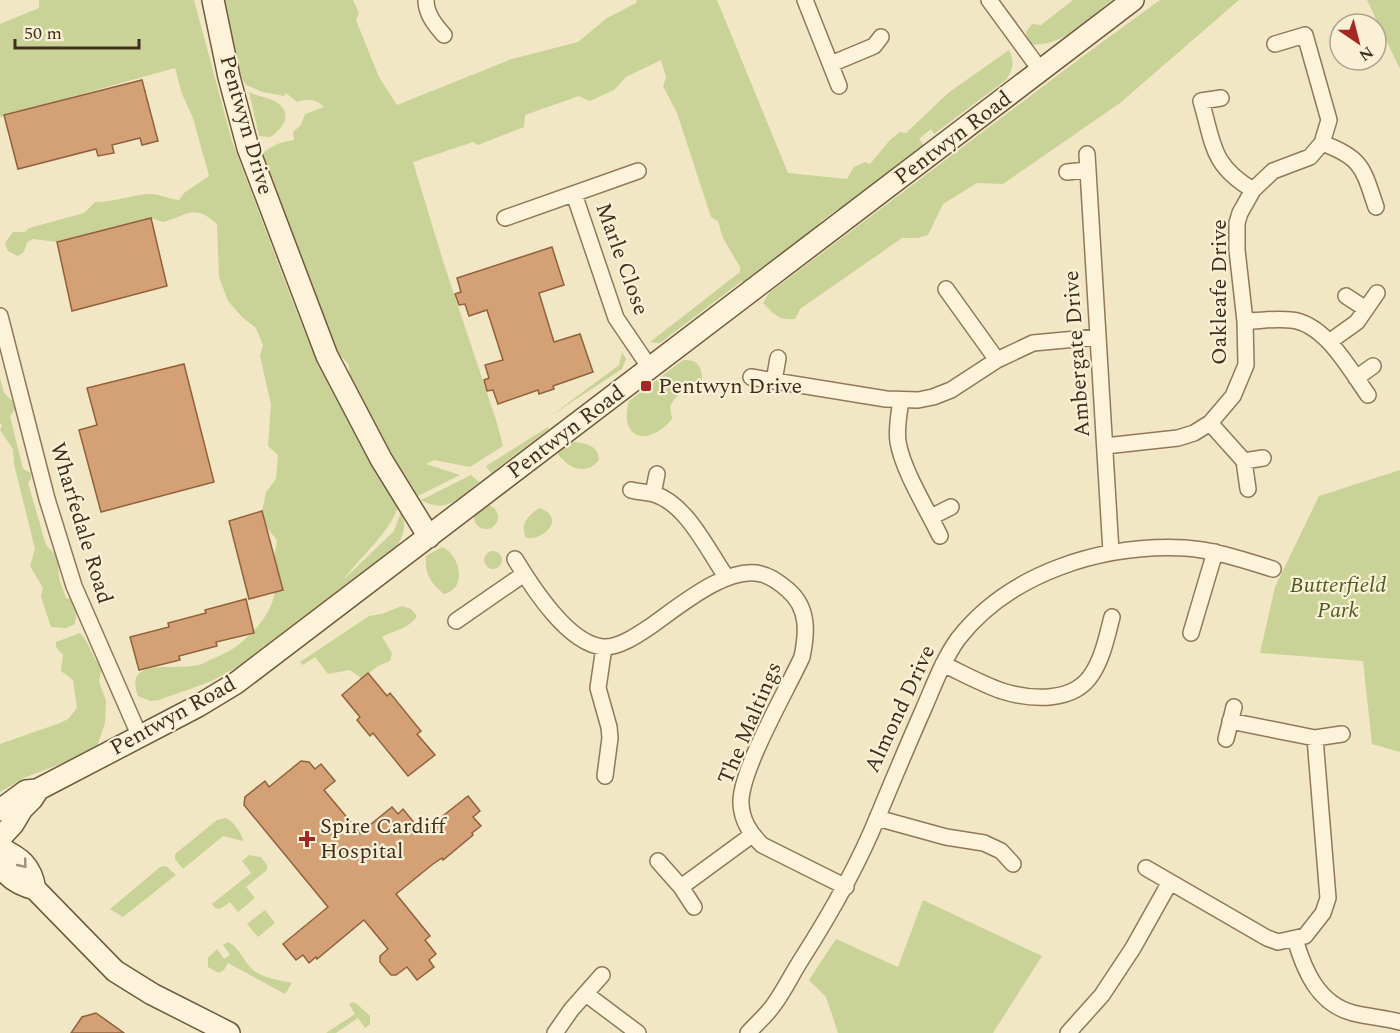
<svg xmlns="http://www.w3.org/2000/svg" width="1400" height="1033" viewBox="0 0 1400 1033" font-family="Spectral,serif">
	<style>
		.green { fill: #c9d297 }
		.building { fill: #d4a177; stroke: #91613c; stroke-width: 1.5 }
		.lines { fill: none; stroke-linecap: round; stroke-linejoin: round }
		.street-casing { stroke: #907859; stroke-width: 18 }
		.secondary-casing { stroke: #72593c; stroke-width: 24 }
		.street { stroke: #fcf3da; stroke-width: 15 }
		.secondary { stroke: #fcf3da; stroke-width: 21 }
		.oneway { stroke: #9d917c }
		.poi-dot { fill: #a52723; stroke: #f9f0d6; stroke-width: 2 }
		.labels { text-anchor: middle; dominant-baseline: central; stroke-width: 4.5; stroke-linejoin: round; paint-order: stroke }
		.street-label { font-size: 22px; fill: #3e2f1e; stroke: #f9f0d6 }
		.poi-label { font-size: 22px; fill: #3e2f1e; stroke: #f9f0d6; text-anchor: start }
		.park-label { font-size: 22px; font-style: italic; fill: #4c5d23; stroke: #f9f0d6 }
	</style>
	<rect width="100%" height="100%" fill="#f2e7c5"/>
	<!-- green -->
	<path class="green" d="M 39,0 L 194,0 L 232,141 L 287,287 L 311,348 L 351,418 L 349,365 L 343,358 L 332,355 L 258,157 C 269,147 279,142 294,140 L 293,132 L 301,125 L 305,114 L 324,107 C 316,99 307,98 297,102 L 286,93 L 284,96 L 263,92 L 246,85 L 233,62 L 224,18 L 225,0 L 353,0 L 359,13 L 356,20 L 379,77 L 397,105 L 512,59 L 578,42 L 607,18 L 636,3 L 637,0 L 717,0 L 788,173 L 847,179 L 854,167 L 865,162 L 870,164 L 890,140 L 900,132 L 906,133 L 948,93 L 1009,50 C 1015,61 1013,70 1006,80 L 934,134 L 931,129 L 919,139 L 925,147 L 845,209 L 838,209 L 820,222 L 818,231 L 745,284 L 742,281 L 660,343 L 650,342 L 740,272 L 740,267 L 723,238 L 718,221 L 711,217 L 677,113 L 663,86 L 666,77 L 661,60 L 626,77 L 614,90 L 590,101 L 579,96 L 525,115 L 524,127 L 478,145 L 473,142 L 413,162 L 443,261 L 497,423 L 503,446 L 470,467 L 434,460 L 426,464 L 460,475 L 418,496 L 393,456 C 391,472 399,488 398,503 C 397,526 358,559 344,579 L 394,531 L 401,512 C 407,526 404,535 396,547 L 253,658 L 212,681 L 159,700 L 150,701 L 138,696 C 122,653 182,674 204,663 C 214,658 229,652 237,646 C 254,633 273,612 275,590 C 275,584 272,578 272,572 C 272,562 276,550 277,540 L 267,528 L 261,516 L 266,492 L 276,479 L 278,455 L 268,446 L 271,404 L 260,356 L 263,345 L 256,328 L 242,317 L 228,301 L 219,277 L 217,224 C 194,203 188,215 163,222 L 150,218 L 57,242 L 33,239 L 27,242 L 24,252 L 18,256 L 8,251 L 5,243 L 13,232 L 25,232 L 29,228 L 84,213 L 95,202 C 114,202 129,196 147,194 C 159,193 168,199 179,200 L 184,193 L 209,176 L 193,118 L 182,94 L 175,68 L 0,117 L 0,24 L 39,8 Z
		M 1073,0 L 1112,0 C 1088,19 1061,49 1028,44 L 1026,32 L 1032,24 L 1041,25 Z
		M 1160,0 L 1239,0 L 1120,103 L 1003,184 L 977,183 L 943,204 L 928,235 L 918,238 L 902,238 L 800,309 L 795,319 C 779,321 774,314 763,303 L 769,293 L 1090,51 Z
		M 1367,0 L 1400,0 L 1400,69 Z
		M 249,92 C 258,97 268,97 276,102 C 294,113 283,129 270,137 L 259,136 Z
		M 622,352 L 626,359 L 622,369 L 552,415 L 619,365 Z
		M 683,360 C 692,360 698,361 701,371 C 707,393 685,389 675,398 C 675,399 670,406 670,406 L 672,419 C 649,447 618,440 629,401 Z
		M 0,378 L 4,393 L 18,406 L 10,416 L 23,469 L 31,473 L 31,479 L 28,483 L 46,545 L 58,557 L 59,578 L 66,598 L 74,601 L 77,608 L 75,624 L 66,628 L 51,627 L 41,597 L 43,588 L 30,566 L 35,549 L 14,464 L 13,449 L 0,430 L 2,425 L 0,423 Z
		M 548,427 L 549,429 L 491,473 L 486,466 Z
		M 576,442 C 588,444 598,446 599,460 C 586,476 569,469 558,454 C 560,444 567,443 576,442 Z
		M 1400,470 L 1400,752 L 1372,744 L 1363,661 L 1260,653 L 1275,587 L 1319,496 Z
		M 471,475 L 479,482 C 459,497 447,515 421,500 Z
		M474 517a12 12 0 1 1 24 0a12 12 0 1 1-24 0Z
		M 539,508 C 566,516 546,541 526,538 C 520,523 527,517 539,508 Z
		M 442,547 C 459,553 469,588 444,594 C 431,584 424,573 426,556 Z
		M484 560a9 9 0 1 1 18 0a9 9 0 1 1-18 0Z
		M 402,606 L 411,609 L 417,616 C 409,629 394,630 382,637 L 392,653 L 390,661 L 378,666 L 360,680 L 360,677 L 350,670 L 328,674 L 315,657 L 303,665 L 300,662 L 369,616 L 382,614 Z
		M 80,633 C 90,643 92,658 102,669 L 99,681 L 106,701 L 105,723 L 97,746 L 87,754 L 26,777 L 0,792 L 0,744 L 60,723 L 68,719 L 77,708 L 73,680 L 61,671 L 63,655 L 56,647 L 56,642 Z
		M 226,818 C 233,821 242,833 243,841 L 223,836 L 183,869 L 175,859 L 175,854 L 217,820 Z
		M 249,855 L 261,857 L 267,865 L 267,870 L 246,887 L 255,898 L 238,912 L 230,902 L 220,909 L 215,908 L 212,904 L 251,873 L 242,861 Z
		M 166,866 L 176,875 L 123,917 L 110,909 L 160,867 Z
		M 923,900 L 1042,956 L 993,1033 L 838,1033 L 826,997 L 809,980 L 836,939 L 898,967 Z
		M 265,910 L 275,923 L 258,937 L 247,924 Z
		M 228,942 C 239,947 243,960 251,968 C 260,978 279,980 292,983 L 285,994 L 228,963 L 224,970 L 219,973 L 208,967 L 208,958 L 217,949 L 224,959 L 230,955 L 223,945 Z
		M 353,1002 L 357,1004 L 370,1016 L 370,1024 L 365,1028 L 358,1018 L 336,1033 L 326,1033 L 355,1014 L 349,1004 Z"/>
	<!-- building -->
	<path class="building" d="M 142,80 L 158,141 L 142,145 L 140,138 L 112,145 L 114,153 L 98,156 L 96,149 L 18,169 L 4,115 Z
		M 151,218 L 167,286 L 72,311 L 57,242 Z
		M 552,247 L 564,285 L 539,293 L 554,342 L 580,334 L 593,372 L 553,386 L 554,389 L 539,394 L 538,390 L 498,404 L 493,390 L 487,391 L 484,380 L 489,378 L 485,365 L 503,360 L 487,310 L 469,316 L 465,304 L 459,305 L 455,294 L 461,292 L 457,278 Z
		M 184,364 L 214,482 L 101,512 L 79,430 L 97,425 L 87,388 Z
		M 262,511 L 283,590 L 249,599 L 229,521 Z
		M 246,599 L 254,633 L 216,642 L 217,646 L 179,656 L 180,660 L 139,670 L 130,637 L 169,627 L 168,623 L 206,613 L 205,610 Z
		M 368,673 L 387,696 L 390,693 L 421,731 L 417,734 L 435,755 L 408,776 L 373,733 L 370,736 L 357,720 L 360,717 L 342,695 Z
		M 301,761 L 309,762 L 315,769 L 321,764 L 335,781 L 324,790 L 360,833 L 392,807 L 398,814 L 403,809 L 421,831 L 438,818 L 439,819 L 468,796 L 480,811 L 473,817 L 481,826 L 472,833 L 473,835 L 443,860 L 442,858 L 433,864 L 396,894 L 430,936 L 425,940 L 436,954 L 429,960 L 434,967 L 417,980 L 407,967 L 396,975 L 391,975 L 380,962 L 380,956 L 388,949 L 364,920 L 317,959 L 316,957 L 309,963 L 303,955 L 296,960 L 283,944 L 328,907 L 244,805 L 245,797 L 265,781 L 269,787 Z
		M 96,1013 L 124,1033 L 71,1033 L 82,1017 Z"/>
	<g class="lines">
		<defs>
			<path id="street" d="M 426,0 C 426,14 435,25 444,35
				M 805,0 L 839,86
				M 989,0 L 1041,71
				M 831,64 L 874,46 L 881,37
				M 1221,98 L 1201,101 C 1214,145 1211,165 1253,190
				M 1322,143 C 1363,158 1363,169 1376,207
				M 1087,154 L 1111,552
				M 1067,172 L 1087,170
				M 574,194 L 616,318 L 650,368
				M 505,218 L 638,171
				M 946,289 L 997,360
				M 1346,296 L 1366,309
				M 0,316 L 47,499 L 74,586 L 140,737
				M 1245,321 C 1260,321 1276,318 1291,320 C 1325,323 1350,370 1368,395
				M 1329,342 L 1357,322 L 1377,293
				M 751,377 L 886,399 L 918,400 L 933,397 L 951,390 L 997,360 L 1033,343 L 1098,337
				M 1356,378 L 1373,366
				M 774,381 L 778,358
				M 901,400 C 899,414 896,428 898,442 C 903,471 927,509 940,536
				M 1210,423 L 1244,461 L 1248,489
				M 1105,446 L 1178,438 L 1194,433 L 1210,423 L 1233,396 L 1246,365 L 1245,321 L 1237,250 L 1237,223 L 1240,213 L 1253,190 L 1273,171 L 1310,157 L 1322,143 L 1329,120 L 1305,35 L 1275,44
				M 1244,461 L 1263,458
				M 631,490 C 638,492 647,492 654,494 C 687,504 708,551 727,578
				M 653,494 L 657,474
				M 931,517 L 951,507
				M 515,559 C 532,587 568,644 603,647 C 618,648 636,636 648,628 C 676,609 726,565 761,574 C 771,576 780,583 788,590 C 809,608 807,633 802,657 C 787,690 739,772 741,804 C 742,821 750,833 762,845 L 846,887
				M 456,621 L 524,574
				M 1191,633 L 1215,552
				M 604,647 L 598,688 L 609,727 L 610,738 L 605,776
				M 943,664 C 962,673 982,684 1002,691 C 1031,700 1074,703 1092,674 C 1103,657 1107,636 1112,617
				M 1315,738 L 1342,734
				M 1226,739 L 1234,707
				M 877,818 L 946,837 L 984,843 L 1001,851 L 1013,864
				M 658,861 L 681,887
				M 1146,868 L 1267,938 L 1278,942 L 1305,936 L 1323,913 L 1328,898 L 1315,738 L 1230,721
				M 694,907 L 681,887 L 752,835
				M 1295,939 C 1304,970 1318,1004 1353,1013 C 1369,1017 1385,1018 1400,1022
				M 586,994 L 638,1033
				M 555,1033 L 571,1010 L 602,975
				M 748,1033 C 757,1023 768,1014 775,1003 C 785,989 792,974 801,960 C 831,913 857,868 878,816 C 893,780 908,744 924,708 C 934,685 943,660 958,639 C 1010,572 1103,544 1185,548 C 1215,550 1244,560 1273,569
				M 1068,1033 L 1102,995 L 1133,948 L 1170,882"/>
			<path id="secondary" d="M 213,0 L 229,77 L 248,148 L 327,356 L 381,459 L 429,537
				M 0,810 L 26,791 L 37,790 L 198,706 L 236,683 L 1133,0
				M 0,838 L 13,824 L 22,809 L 32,799 L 36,793
				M 0,848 C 20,858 31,865 35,889
				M 0,862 C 5,877 20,885 35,889 L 115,971 L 152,994 L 229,1033"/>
		</defs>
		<!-- street casing -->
		<use href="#street" class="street-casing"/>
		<!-- secondary casing -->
		<use href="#secondary" class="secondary-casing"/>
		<!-- street -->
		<use href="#street" class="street"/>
		<!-- secondary -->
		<use href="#secondary" class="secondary"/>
	</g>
	<!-- one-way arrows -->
	<defs><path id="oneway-chevron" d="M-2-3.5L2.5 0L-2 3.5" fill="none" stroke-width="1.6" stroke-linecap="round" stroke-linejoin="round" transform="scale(1.5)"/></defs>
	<use class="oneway" href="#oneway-chevron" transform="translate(23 864) rotate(51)"/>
	<!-- markers -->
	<g class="poi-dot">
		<rect x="640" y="380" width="12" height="12" rx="3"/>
		<path d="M304 830h6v6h6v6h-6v6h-6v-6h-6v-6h6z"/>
	</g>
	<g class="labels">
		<!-- street labels -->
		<g class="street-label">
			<text transform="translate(246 125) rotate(74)">Pentwyn Drive</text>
			<text transform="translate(953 138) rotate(-37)">Pentwyn Road</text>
			<text transform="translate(622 259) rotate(70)">Marle Close</text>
			<text transform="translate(1219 292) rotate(-90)">Oakleafe Drive</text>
			<text transform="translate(1077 354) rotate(-94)">Ambergate Drive</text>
			<text transform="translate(566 432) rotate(-37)">Pentwyn Road</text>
			<text transform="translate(81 523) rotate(73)">Wharfedale Road</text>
			<text transform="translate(900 709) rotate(-65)">Almond Drive</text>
			<text transform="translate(173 716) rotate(-29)">Pentwyn Road</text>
			<text transform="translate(750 723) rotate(-67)">The Maltings</text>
		</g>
		<!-- poi labels -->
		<g class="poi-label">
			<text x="658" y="386">Pentwyn Drive</text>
			<text x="320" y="826">Spire Cardiff<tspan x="320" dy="25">Hospital</tspan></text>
		</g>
		<!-- park labels -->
		<g class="park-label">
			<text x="1338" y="585">Butterfield<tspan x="1338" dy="25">Park</tspan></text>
		</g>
	</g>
	<!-- north arrow -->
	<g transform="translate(1358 42) rotate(145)"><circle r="28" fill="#f9f0d6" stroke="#aea38c" stroke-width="1.5"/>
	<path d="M0-4.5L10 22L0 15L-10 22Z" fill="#a52723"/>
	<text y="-9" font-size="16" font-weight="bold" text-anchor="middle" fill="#3e2f1e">N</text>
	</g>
	<!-- scale -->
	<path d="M15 39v9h124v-9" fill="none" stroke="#3e2f1e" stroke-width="3"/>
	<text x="24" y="39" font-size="18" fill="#3e2f1e" stroke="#f9f0d6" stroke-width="4.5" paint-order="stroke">50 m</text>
</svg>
